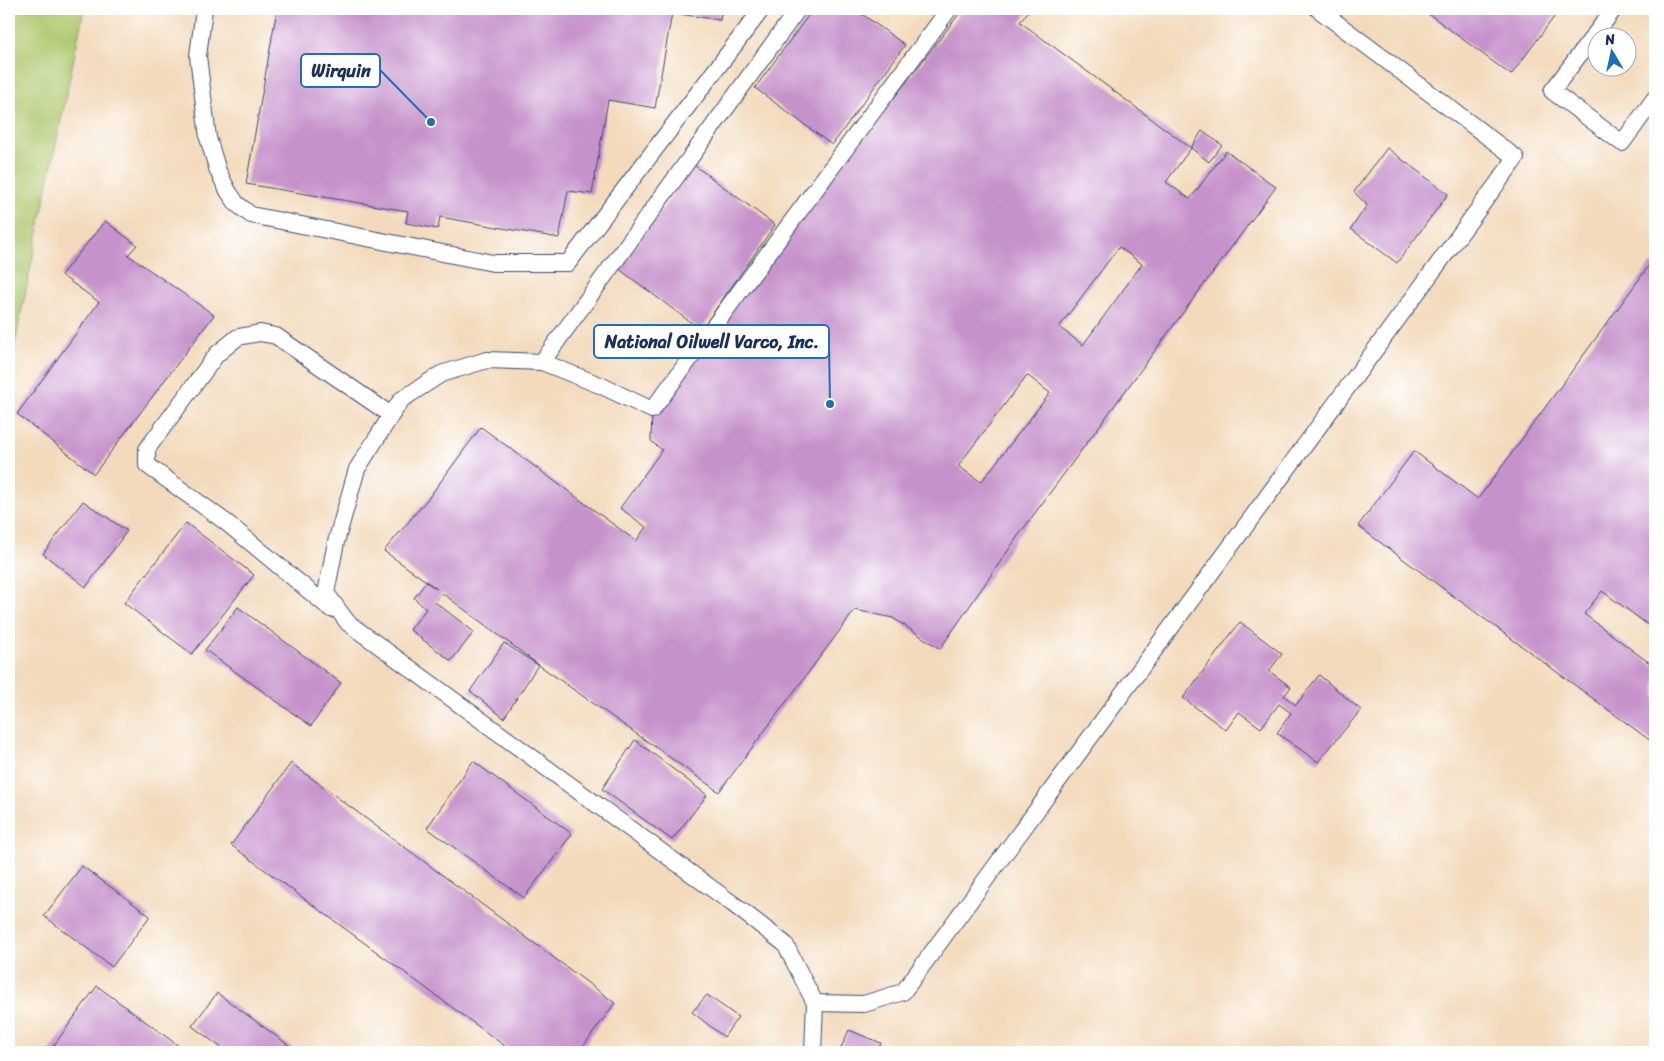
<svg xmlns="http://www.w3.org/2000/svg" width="1664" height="1061" viewBox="0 0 1664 1061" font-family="Sriracha,sans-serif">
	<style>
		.green { fill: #aec86e; stroke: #647c66 }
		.building { fill: #c692cb; fill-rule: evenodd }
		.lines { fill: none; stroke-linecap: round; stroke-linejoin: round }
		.service-casing { stroke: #3b496c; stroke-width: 18 }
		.service { stroke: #fff; stroke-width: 16 }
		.leader { fill: none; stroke: #1f6fb2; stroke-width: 2 }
		.callout-dot { fill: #1f6fb2; stroke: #fff; stroke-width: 2 }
		.callout { fill: #fff; stroke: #1f6fb2; stroke-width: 2 }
		.callout-label { font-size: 18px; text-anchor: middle; font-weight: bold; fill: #1b2f5e }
	</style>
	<rect width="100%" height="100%" fill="#fff"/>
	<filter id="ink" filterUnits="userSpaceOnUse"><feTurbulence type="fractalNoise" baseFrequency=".02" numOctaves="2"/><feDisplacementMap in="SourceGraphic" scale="10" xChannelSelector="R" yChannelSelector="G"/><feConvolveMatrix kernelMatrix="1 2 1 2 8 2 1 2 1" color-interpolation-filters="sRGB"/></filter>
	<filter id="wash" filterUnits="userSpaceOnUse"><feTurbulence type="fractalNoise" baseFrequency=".0096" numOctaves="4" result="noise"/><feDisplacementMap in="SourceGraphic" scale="20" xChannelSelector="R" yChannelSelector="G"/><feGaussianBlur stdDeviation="1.12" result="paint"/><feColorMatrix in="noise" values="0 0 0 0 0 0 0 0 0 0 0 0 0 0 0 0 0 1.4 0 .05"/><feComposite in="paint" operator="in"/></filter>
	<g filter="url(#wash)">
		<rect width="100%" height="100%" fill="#f3dabc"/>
		<!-- green -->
		<path class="green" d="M 9,9 L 84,9 L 9,372 Z"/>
		<g id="blocks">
			<!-- building -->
			<path class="building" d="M 277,9 L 722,9 L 720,20 L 672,13 L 655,108 L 608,100 L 592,194 L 568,191 L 559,238 L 440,217 L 438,229 L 406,223 L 408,211 L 246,184 Z
				M 813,9 L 855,9 L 905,45 L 832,145 L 755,88 Z
				M 963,9 L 1030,9 L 1020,22 L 1191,148 L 1202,131 L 1222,145 L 1209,162 L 1191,148 L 1166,182 L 1190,199 L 1226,151 L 1276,187 L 1018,536 L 940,649 L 893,618 L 855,610 L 719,792 L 543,668 L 442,593 L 435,602 L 474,632 L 451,661 L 410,630 L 426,609 L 414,598 L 426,582 L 437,589 L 384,551 L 430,496 L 481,427 L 636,541 L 646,527 L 620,508 L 662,450 L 651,441 L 652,410 ZM 1119,247 L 1142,264 L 1083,345 L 1059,327 ZM 1027,375 L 1050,393 L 981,482 L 958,466 Z
				M 1422,9 L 1560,9 L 1511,75 Z
				M 1387,148 L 1448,194 L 1397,263 L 1351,229 L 1367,205 L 1354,192 Z
				M 694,165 L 775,225 L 701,330 L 619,269 Z
				M 105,221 L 137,245 L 128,255 L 214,315 L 94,474 L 17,414 L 99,302 L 61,275 Z
				M 1651,263 L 1655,266 L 1655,630 L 1602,591 L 1584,614 L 1655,667 L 1655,744 L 1358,526 L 1414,451 L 1478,499 Z
				M 83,501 L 127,531 L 86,587 L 43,554 Z
				M 186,523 L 254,575 L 192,654 L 124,603 Z
				M 238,607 L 341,683 L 311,726 L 205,650 Z
				M 1240,622 L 1282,654 L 1269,671 L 1291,687 L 1284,696 L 1296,705 L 1319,675 L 1361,710 L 1318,762 L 1277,733 L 1291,713 L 1279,704 L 1261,728 L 1239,712 L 1226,730 L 1183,698 Z
				M 504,643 L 538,665 L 504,718 L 470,691 Z
				M 635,740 L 707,795 L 672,840 L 602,789 Z
				M 473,761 L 572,834 L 524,898 L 427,828 Z
				M 291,763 L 615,1003 L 579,1052 L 513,1052 L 231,845 Z
				M 82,866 L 150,916 L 112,967 L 44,916 Z
				M 97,986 L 187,1052 L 49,1052 Z
				M 217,993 L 298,1052 L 227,1052 L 192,1026 Z
				M 707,995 L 738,1017 L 724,1037 L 692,1012 Z
				M 849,1030 L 881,1043 L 877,1052 L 839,1052 Z"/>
		</g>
	</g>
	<g filter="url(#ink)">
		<use href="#blocks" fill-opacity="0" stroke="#3b496c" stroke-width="1"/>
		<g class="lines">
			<defs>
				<path id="service" d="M 204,9 L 198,56 L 208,138 L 218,171 L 228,191 L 237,204 L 251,215 L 493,263 L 568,263 L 762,9
					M 1614,9 L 1552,91 L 1622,143 L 1655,98
					M 542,362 L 798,9
					M 331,609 L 227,523 L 147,465 L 147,449 L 217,354 L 238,337 L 260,333 L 276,336 L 391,415
					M 815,1003 L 864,1004 L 903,992 L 1516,158 L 1318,9
					M 813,1052 L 815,1003 L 785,944 L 733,904 L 348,623 L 326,593 L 336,542 L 357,469 L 401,400 L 441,374 L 487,360 L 542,362 L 602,386 L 652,410 L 949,9"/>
			</defs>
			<!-- service casing -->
			<use href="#service" class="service-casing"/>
			<!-- service -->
			<use href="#service" class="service"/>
		</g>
	</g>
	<!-- callouts -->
	<path class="leader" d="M431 122L380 70M830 404L829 342"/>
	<g class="callout-dot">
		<circle cx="431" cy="122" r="5"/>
		<circle cx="830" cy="404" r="5"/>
	</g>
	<g class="callout">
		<rect x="301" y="54" width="79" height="33" rx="5"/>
		<rect x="594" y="325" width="235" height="33" rx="5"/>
	</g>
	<g class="callout-label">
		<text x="341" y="77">Wirquin</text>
		<text x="712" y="348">National Oilwell Varco, Inc.</text>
	</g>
	<!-- margin -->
	<rect width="1664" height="1061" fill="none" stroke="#fff" stroke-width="30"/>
	<!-- north arrow -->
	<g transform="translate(1612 52) rotate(351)"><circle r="24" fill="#ffffff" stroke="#a4acbf"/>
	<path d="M0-4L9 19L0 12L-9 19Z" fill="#1f6fb2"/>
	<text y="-8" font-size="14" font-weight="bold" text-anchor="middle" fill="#1b2f5e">N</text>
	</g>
</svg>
